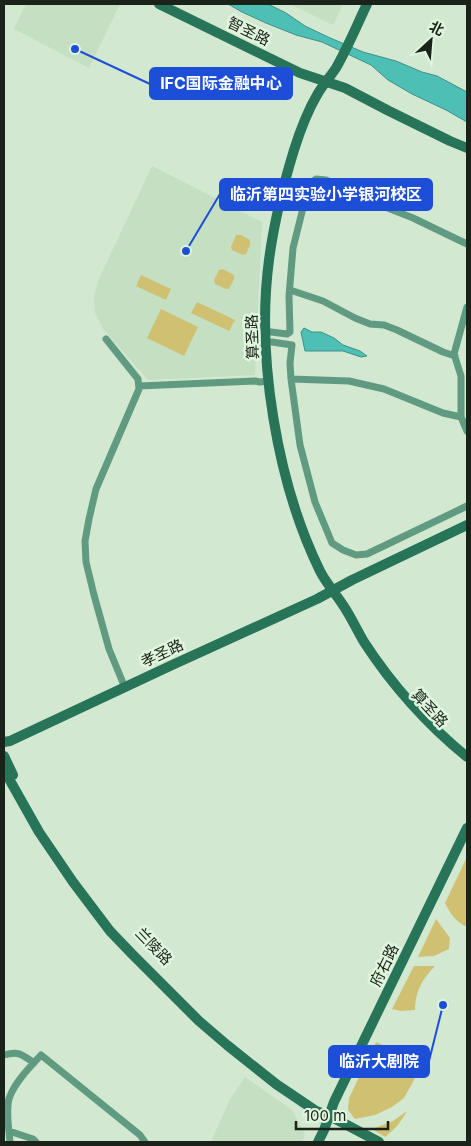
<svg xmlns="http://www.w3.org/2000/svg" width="471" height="1146" viewBox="0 0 471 1146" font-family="Inter,'Noto Sans SC',sans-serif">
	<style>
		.built { fill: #c4dfc2 }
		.green { fill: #d0c172 }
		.water { fill: #4ebfb5; stroke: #3e9086 }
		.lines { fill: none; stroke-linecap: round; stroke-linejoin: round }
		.street { stroke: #609b81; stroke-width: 7 }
		.secondary { stroke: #277458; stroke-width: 10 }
		.labels { text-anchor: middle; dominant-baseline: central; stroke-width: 5; stroke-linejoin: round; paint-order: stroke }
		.street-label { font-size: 15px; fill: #1a2219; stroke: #e0f5de }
		.leader { fill: none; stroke: #1d4ed8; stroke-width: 2 }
		.callout-dot { fill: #1d4ed8; stroke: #e0f5de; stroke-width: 2 }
		.callout { fill: #1d4ed8; stroke: #1d4ed8; stroke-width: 2 }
		.callout-label { font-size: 16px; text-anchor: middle; font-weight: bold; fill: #fff }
	</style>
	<rect width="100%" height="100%" fill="#d3e8d1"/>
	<!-- built -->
	<path class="built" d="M 26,4 L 120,4 L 89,68 L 14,29 Z
		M 290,4 L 343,4 L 333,25 Z
		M 152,166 L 262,222 L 255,375 L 148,380 L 103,329 L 95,313 L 94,297 L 98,281 Z
		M 245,1077 L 292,1110 L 305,1135 L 302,1142 L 211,1142 L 230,1099 Z"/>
	<!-- green -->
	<path class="green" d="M 236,235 L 241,235 L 250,240 L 250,245 L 246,254 L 243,255 L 232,250 L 231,247 Z
		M 223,269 L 234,275 L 234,279 L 229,289 L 226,289 L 215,284 L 214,280 L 219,270 Z
		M 141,275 L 171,289 L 166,300 L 136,286 Z
		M 197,302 L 235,320 L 229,331 L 191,313 Z
		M 161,309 L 198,327 L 184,356 L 147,338 Z
		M 467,857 L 467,927 C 455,921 451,915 445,903 Z
		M 436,919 L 450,938 L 449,949 L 434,956 L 418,957 Z
		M 414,966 L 435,966 C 422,980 416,989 415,1010 L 401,1011 L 392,1009 Z
		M 376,1042 L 412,1058 L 419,1058 L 419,1071 L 404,1098 L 392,1107 L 375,1115 L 355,1119 L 348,1110 L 349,1098 Z
		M 407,1111 C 401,1122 395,1129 385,1137 L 372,1129 L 393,1121 Z"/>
	<!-- water -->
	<path class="water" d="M 228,4 L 268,4 L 286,13 L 305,26 L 328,37 L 363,52 L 396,61 L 422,72 L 437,76 L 467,92 L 467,122 L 446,110 L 412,94 L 388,80 L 371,65 L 322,42 L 296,35 L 266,23 L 242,12 Z
		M 304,328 L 312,332 L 321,332 L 334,338 L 343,345 L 360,351 L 367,356 L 361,357 L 343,351 L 305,351 L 301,332 Z"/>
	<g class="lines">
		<!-- street -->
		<path class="street" d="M 290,290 L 323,301 L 355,318 L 370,324 L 384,325 L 397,330 L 443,352 L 455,356
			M 467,307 L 454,354 L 461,376 L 461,417 L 467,431
			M 271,332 L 287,334 L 290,332 L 289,296 L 293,248 L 309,184 L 316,179 L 326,180 L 370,201 L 413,218 L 467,244
			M 106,339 L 138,379 L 139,389 L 96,489 L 89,519 L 85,541 L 86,562 L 94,595 L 109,649 L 123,683
			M 272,342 L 292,345 L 290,363 L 291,379 L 300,445 L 315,502 L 332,543 L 343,550 L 356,555 L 367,554 L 467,506
			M 291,379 L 349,381 L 384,389 L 443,413 L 461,417
			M 139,386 L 255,381 L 260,382 L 269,381
			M 4,1055 C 18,1051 22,1054 34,1063
			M 9,1131 L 33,1139 L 36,1142
			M 10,1142 C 9,1130 5,1107 10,1096 C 16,1081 30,1067 41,1055 L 140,1135 L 145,1142"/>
		<!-- secondary -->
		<path class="secondary" d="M 159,4 L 300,73 L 345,88 L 389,111 L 450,141 L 467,148
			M 367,4 C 357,25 348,47 336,68 C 330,77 322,86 317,95 C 307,112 300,131 294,150 C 283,186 274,222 269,260 C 256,357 277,483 320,571 C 326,583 336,594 343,605 C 351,617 357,630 364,642 C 392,685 428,725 467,757
			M 4,742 L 10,741 L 170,666 L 317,599 L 352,580 L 467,525
			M 4,756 L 13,775
			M 4,770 L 39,832 L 73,882 L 110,931 L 132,954 L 199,1021 L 227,1045 L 276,1084 L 316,1111 L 328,1115 L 379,1142
			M 318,1142 L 324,1130 L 334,1102 L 467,828"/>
	</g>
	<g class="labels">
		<!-- street labels -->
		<g class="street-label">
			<text transform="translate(249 31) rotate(26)">智圣路</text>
			<text transform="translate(252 337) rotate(-92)">算圣路</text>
			<text transform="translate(162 653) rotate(-25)">孝圣路</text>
			<text transform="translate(430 708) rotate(47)">算圣路</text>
			<text transform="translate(154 946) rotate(46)">兰陵路</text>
			<text transform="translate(384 965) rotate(-64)">府右路</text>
		</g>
	</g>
	<!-- callouts -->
	<path class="leader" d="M75 49L150 84M186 251L220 194M443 1005L429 1061"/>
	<g class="callout-dot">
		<circle cx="75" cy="49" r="5"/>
		<circle cx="186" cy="251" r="5"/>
		<circle cx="443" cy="1005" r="5"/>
	</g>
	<g class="callout">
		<rect x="150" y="68" width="142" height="31" rx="5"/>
		<rect x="220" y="179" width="212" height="31" rx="5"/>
		<rect x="329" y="1046" width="100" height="31" rx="5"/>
	</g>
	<g class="callout-label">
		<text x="221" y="89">IFC国际金融中心</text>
		<text x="326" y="200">临沂第四实验小学银河校区</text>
		<text x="379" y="1067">临沂大剧院</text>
	</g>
	<!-- border -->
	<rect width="471" height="1146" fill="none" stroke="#1a2219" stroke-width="10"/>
	<!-- north arrow -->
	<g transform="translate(431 40) rotate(26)" stroke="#e0f5de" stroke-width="4" paint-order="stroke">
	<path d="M0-4L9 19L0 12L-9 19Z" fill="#1a2219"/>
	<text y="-8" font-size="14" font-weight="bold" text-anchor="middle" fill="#1a2219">北</text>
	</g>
	<!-- scale -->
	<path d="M296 1121v8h92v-8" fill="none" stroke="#1a2219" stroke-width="2.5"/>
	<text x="304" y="1121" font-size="15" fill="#1a2219" stroke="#e0f5de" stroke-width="4" paint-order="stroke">100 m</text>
</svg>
